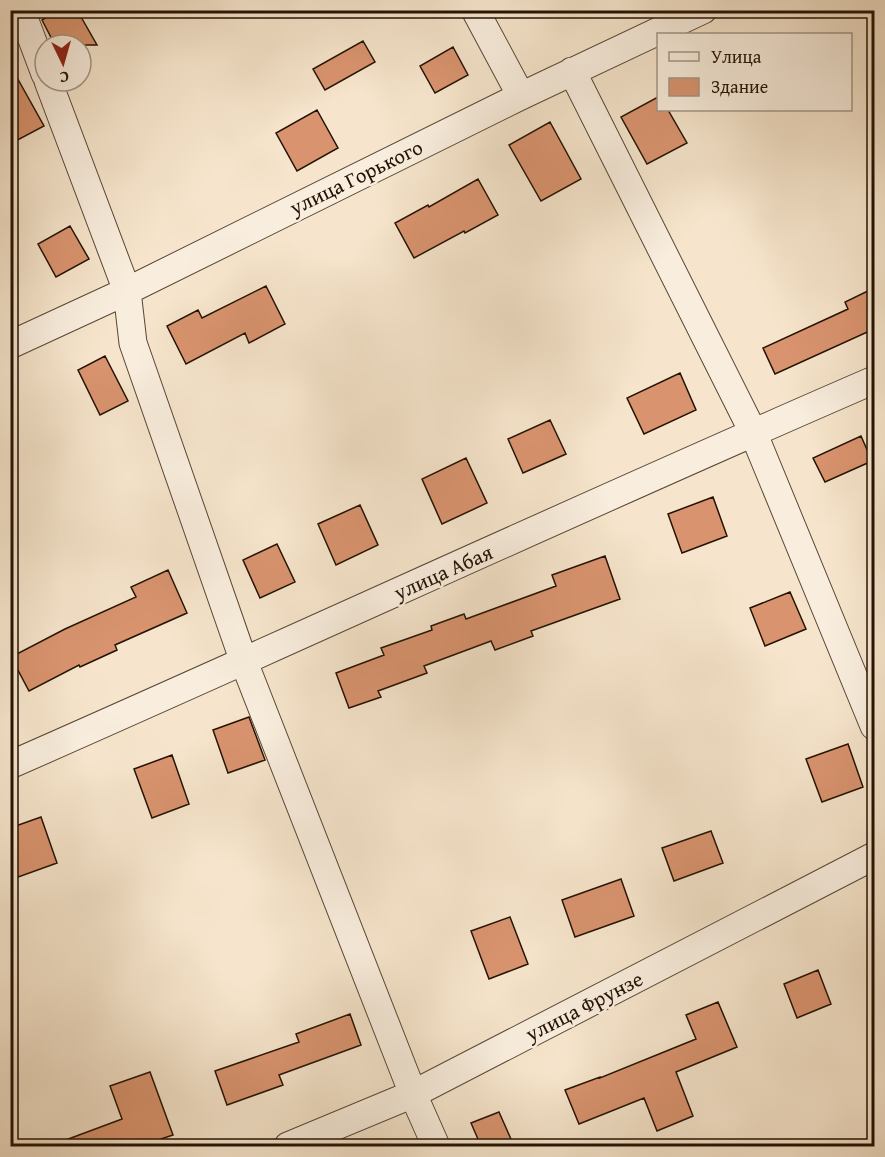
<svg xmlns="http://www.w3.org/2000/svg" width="885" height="1157" viewBox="0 0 885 1157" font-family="'Gentium Book Plus',serif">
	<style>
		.building { fill: #d9946f; stroke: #231204; stroke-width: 1.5 }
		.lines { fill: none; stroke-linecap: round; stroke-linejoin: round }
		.street-casing { stroke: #584736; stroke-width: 29 }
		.street { stroke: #f9eede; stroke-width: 27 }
		.labels { text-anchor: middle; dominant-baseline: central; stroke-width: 5; stroke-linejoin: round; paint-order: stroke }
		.street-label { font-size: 21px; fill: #231204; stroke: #f9eede }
	</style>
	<rect width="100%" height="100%" fill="#f6e5cc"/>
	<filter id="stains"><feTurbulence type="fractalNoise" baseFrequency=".00333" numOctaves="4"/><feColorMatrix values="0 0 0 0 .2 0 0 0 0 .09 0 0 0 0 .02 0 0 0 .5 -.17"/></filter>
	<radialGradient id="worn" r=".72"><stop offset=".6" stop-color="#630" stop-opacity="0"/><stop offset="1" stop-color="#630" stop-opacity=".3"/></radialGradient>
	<!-- building -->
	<path class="building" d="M 58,10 L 77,10 L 97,45 L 55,45 L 42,20 Z
		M 363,41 L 375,62 L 325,90 L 313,69 Z
		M 453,47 L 468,75 L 435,93 L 420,66 Z
		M 10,65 L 44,126 L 10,144 Z
		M 658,97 L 658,110 L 668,110 L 687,143 L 647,164 L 621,117 Z
		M 317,110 L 338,148 L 297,171 L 276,133 Z
		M 550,122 L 581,179 L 541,201 L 509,145 Z
		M 478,179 L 498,215 L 465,233 L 464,231 L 414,258 L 395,223 L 428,205 L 429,207 Z
		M 70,226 L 89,259 L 56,277 L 38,244 Z
		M 266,286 L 285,324 L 249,343 L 245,333 L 186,364 L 167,326 L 198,310 L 202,318 Z
		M 874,288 L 874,329 L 775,374 L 763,348 L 848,309 L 845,302 Z
		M 105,356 L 128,401 L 100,415 L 78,370 Z
		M 680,373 L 696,410 L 644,434 L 627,398 Z
		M 550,420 L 566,454 L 523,473 L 508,439 Z
		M 861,436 L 872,461 L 825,482 L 813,458 Z
		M 466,458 L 487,503 L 442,524 L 422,479 Z
		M 713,497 L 727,536 L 682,553 L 668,514 Z
		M 360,505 L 378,545 L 336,565 L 318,524 Z
		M 277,544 L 295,582 L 260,598 L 243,560 Z
		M 605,556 L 620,599 L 531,631 L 533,636 L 495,650 L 491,641 L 424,666 L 427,673 L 378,691 L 381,697 L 349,708 L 336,673 L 384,655 L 381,648 L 432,630 L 431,626 L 464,614 L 466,619 L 556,586 L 552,575 Z
		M 168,570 L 187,613 L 115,645 L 117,650 L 80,667 L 79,665 L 29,691 L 11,657 L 65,629 L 136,597 L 131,587 Z
		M 790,592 L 806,629 L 765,646 L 750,608 Z
		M 249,717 L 265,760 L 228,773 L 213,730 Z
		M 848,744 L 863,787 L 822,802 L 806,759 Z
		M 172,755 L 189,804 L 152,818 L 134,769 Z
		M 41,817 L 57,863 L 10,880 L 10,828 Z
		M 711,831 L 723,863 L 674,881 L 662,848 Z
		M 621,879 L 634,916 L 575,937 L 562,900 Z
		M 510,917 L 528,964 L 489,979 L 471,931 Z
		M 818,970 L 831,1004 L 797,1018 L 784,984 Z
		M 718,1002 L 737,1047 L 676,1072 L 693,1116 L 657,1131 L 644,1098 L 579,1124 L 565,1090 L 600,1077 L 600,1078 L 696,1039 L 686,1015 Z
		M 350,1014 L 361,1045 L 279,1075 L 283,1085 L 227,1105 L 215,1071 L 299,1042 L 296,1034 Z
		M 150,1072 L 173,1135 L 140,1146 L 56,1146 L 55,1144 L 122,1119 L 110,1086 Z
		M 499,1112 L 514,1146 L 481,1146 L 471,1123 Z"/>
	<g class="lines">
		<defs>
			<path id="street" d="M 21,10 L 45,74
				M 475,10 L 521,96
				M 572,71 L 753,432 L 874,726
				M 48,81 L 127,291 L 133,343 L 244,662 L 413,1094 L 436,1146
				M 10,345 L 127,291 L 521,96 L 703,10
				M 10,765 C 299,638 585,505 874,380
				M 288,1146 L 413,1094 L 874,856"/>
		</defs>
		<!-- street casing -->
		<use href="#street" class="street-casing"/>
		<!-- street -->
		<use href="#street" class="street"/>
	</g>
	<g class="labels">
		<!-- street labels -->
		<g class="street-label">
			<text transform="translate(356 177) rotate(-26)">улица Горького</text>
			<text transform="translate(443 572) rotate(-24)">улица Абая</text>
			<text transform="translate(584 1006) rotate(-27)">улица Фрунзе</text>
		</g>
	</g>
	<!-- margin -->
	<rect width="885" height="1157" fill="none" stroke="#f6e5cc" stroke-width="36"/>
	<rect x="12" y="12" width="861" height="1133" fill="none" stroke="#231204" stroke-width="3"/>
	<rect x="18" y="18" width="849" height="1121" fill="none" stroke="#231204" stroke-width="1.5"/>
	<!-- legend -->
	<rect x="657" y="33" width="195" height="78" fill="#f9eede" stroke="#a39687" stroke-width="1.5"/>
	<rect x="669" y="52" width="30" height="9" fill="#f9eede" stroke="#a39687" stroke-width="1.5"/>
	<text x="711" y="63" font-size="18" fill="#231204">Улица</text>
	<rect x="669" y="78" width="30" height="18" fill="#d9946f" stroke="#a39687" stroke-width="1.5"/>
	<text x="711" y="93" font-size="18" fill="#231204">Здание</text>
	<!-- north arrow -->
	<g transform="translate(63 63) rotate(175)"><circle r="28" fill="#f9eede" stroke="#a39687" stroke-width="1.5"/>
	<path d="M0-4.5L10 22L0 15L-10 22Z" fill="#8f2418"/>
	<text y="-9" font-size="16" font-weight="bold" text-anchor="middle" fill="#231204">С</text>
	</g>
	<rect width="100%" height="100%" filter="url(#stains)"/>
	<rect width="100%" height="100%" fill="url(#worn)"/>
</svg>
